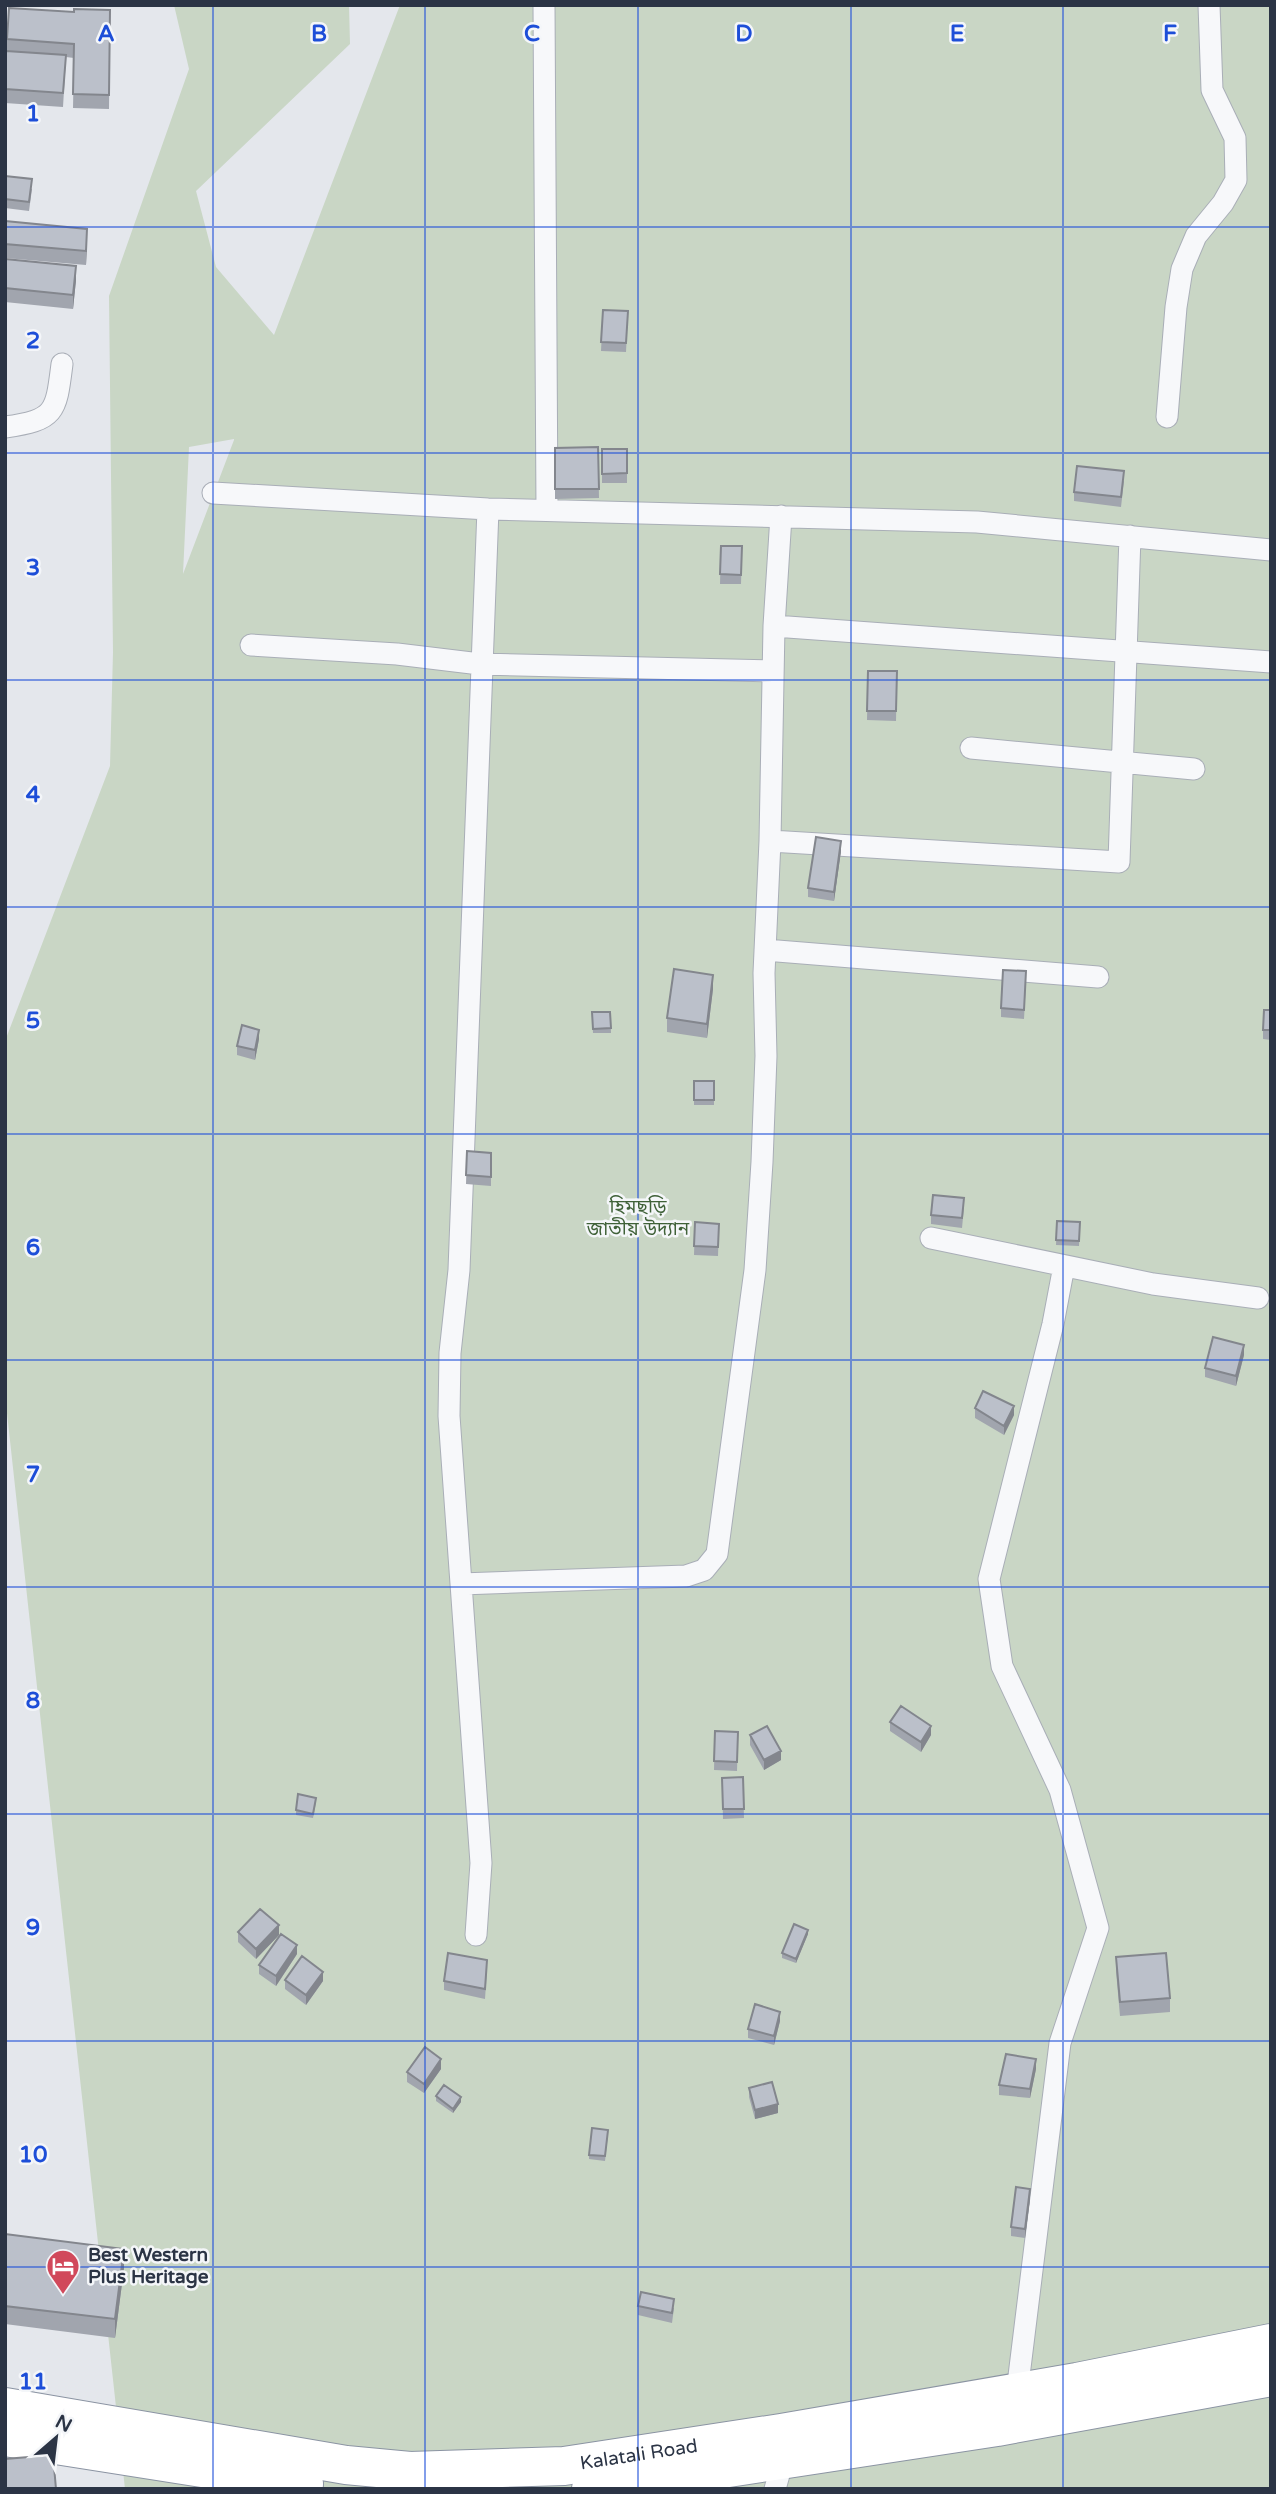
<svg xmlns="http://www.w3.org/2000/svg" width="1276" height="2494" viewBox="0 0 1276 2494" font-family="'Varela Round','Noto Sans Bengali',sans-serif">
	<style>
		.green { fill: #c9d6c5; fill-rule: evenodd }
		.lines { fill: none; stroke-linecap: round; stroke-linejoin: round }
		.street-casing { stroke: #a9aeb7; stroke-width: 23 }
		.highway-casing { stroke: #8b94a3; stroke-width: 40 }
		.street { stroke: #f7f8fa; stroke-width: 21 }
		.highway { stroke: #fff; stroke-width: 38 }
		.wall { fill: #a1a5ae }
		.shaded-wall { fill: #83868d }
		.building { fill: #bbc0ca; stroke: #83868d; stroke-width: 2 }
		.grid { fill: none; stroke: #1d4ed8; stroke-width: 2; stroke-opacity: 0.55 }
		.labels { text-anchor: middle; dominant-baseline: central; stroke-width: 5; stroke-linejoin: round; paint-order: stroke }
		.park-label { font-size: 19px; fill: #3f6138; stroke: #f4f6f9 }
		.poi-label { font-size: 19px; font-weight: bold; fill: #2b3445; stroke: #f4f6f9; text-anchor: start }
		.street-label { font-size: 19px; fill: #2b3445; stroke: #f4f6f9 }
		.grid-label { font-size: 23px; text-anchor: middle; font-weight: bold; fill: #1d4ed8; stroke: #f4f6f9; stroke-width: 5; stroke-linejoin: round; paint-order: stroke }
	</style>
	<rect width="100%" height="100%" fill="#e4e7ec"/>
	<!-- green -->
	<path class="green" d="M 174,5 L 349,5 L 350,44 L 196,191 L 216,267 L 274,335 L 400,5 L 1271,5 L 1271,2489 L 125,2489 L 5,1395 L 5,1041 L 110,766 L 113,652 L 109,296 L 189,69 ZM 234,439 L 234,440 L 183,574 L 189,447 Z"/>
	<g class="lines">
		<defs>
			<path id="street" d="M 544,5 L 547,509
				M 1167,417 L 1176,307 L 1182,269 L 1196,236 L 1223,203 L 1236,180 L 1235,138 L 1212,90 L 1209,5
				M 5,427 C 56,420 56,412 62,364
				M 213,493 L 488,509 L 977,522 L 1271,550
				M 774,626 L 1271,662
				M 251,645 L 397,654 L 480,664 L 773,671
				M 971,748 L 1194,769
				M 770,841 L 1119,862 L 1130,536
				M 765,950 L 1098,977
				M 931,1238 L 1153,1284 L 1258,1298
				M 461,1584 L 686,1576 L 704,1570 L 717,1554 L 755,1270 L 762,1162 L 766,1056 L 764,973 L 770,841 L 774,626 L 781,516
				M 476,1935 L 481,1863 L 449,1416 L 450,1353 L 459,1270 L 488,509
				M 1017,2392 L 1060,2043 L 1098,1928 L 1060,1790 L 1002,1666 L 989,1579 L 1053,1324 L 1064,1266
				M 775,2489 L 783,2460"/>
			<g id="highway">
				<path id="s1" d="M 5,2407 L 346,2465 L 410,2471 L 564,2466 L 781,2433 L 1077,2382 L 1271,2343"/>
				<path d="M 5,2437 L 304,2484"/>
				<path d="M 591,2489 L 997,2427 L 1271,2377"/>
			</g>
		</defs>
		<!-- street casing -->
		<use href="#street" class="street-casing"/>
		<!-- highway casing -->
		<use href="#highway" class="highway-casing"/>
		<!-- street -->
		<use href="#street" class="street"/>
		<!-- highway -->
		<use href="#highway" class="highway"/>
	</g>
	<!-- wall -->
	<path class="wall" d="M 110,10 L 109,109 L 73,108 L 74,58 L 66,57 L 63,107 L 5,103 L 5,68 L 7,39 L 74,12 Z
		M 5,176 L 32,189 L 29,211 L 5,208 Z
		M 5,221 L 87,243 L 86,265 L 5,258 Z
		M 5,259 L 76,280 L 73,309 L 5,302 Z
		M 603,310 L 628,311 L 626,352 L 601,351 Z
		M 598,447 L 599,498 L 555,499 L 555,448 Z
		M 602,449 L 627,449 L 627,483 L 602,483 Z
		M 1124,481 L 1121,507 L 1074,501 L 1074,492 Z
		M 721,546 L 742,546 L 741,584 L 720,584 Z
		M 868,671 L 897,671 L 896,721 L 867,720 Z
		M 841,851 L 834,901 L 808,897 L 808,888 Z
		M 1026,981 L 1024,1019 L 1001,1017 L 1001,1008 Z
		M 713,989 L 707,1038 L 667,1032 L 667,1018 Z
		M 1271,1010 L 1271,1040 L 1263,1039 L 1263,1030 Z
		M 592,1012 L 610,1012 L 611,1033 L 593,1033 Z
		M 259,1039 L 255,1060 L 237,1055 L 237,1046 Z
		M 694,1081 L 714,1081 L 714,1105 L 694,1105 Z
		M 467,1151 L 491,1153 L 491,1186 L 466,1184 Z
		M 964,1207 L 962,1228 L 931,1224 L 931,1215 Z
		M 1057,1221 L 1080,1222 L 1079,1246 L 1056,1245 Z
		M 695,1222 L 719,1224 L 718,1256 L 694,1255 Z
		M 1244,1355 L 1236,1386 L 1205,1377 L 1205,1368 Z
		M 975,1408 L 1014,1415 L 1004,1435 L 975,1418 Z
		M 890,1722 L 931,1735 L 921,1752 L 890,1731 Z
		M 715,1731 L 738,1732 L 737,1771 L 714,1770 Z
		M 750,1735 L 781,1760 L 764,1770 L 750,1745 Z
		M 743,1777 L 744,1818 L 723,1819 L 722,1778 Z
		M 316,1802 L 313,1818 L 296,1815 L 296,1810 Z
		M 238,1932 L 279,1935 L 256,1959 L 238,1942 Z
		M 808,1934 L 796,1963 L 782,1958 L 782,1953 Z
		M 297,1954 L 276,1986 L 259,1974 L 259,1965 Z
		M 1116,1957 L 1170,1998 L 1170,2012 L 1120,2016 L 1116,1971 Z
		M 487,1969 L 485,1999 L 444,1990 L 444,1981 Z
		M 285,1980 L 323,1981 L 306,2005 L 285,1989 Z
		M 780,2021 L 774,2045 L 748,2038 L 748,2029 Z
		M 441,2069 L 424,2093 L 407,2082 L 407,2072 Z
		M 1036,2069 L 1030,2098 L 999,2095 L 999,2085 Z
		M 749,2088 L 778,2113 L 755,2119 L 749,2097 Z
		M 436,2096 L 461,2102 L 453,2113 L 436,2101 Z
		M 608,2135 L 605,2161 L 589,2159 L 589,2155 Z
		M 1030,2199 L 1025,2238 L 1011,2236 L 1011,2227 Z
		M 5,2234 L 124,2268 L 115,2338 L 5,2324 Z
		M 638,2306 L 674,2308 L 672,2323 L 638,2315 Z"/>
	<!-- shaded-wall -->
	<path class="shaded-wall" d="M 87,229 L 87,243 L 86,265 L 86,251 Z
		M 76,266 L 76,280 L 73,309 L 73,295 Z
		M 841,841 L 841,851 L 834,901 L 834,892 Z
		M 713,975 L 713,989 L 707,1038 L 707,1024 Z
		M 259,1030 L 259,1039 L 255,1060 L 255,1050 Z
		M 1244,1345 L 1244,1355 L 1236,1386 L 1236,1376 Z
		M 1014,1406 L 1014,1415 L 1004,1435 L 1004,1426 Z
		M 931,1726 L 931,1735 L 921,1752 L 921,1742 Z
		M 781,1751 L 781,1760 L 764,1770 L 764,1760 Z
		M 279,1925 L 279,1935 L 256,1959 L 256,1949 Z
		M 808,1930 L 808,1934 L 796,1963 L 796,1959 Z
		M 297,1945 L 297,1954 L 276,1986 L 276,1976 Z
		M 323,1972 L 323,1981 L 306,2005 L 306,1995 Z
		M 780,2012 L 780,2021 L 774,2045 L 774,2036 Z
		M 441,2059 L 441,2069 L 424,2093 L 424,2084 Z
		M 1036,2059 L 1036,2069 L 1030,2098 L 1030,2089 Z
		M 461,2097 L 461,2102 L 453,2113 L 453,2109 Z
		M 778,2104 L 778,2113 L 755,2119 L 755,2110 Z
		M 1030,2189 L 1030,2199 L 1025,2238 L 1025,2229 Z
		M 124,2249 L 124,2268 L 115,2338 L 115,2319 Z"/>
	<!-- building -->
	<path class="building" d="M 9,8 L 74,12 L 74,9 L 110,10 L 109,95 L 73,94 L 74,44 L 7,39 Z
		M 6,51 L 66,55 L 63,93 L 5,89 Z
		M 5,176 L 32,179 L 29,202 L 5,199 Z
		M 5,221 L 87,229 L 86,251 L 5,244 Z
		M 5,259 L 76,266 L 73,295 L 5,288 Z
		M 603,310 L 628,311 L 626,343 L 601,342 Z
		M 598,447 L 599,489 L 555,489 L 555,448 Z
		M 602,449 L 627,449 L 627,473 L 602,474 Z
		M 1077,466 L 1124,471 L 1121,497 L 1074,492 Z
		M 721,546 L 742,546 L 741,575 L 720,574 Z
		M 868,671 L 897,671 L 896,711 L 867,711 Z
		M 816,837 L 841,841 L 834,892 L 808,888 Z
		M 674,969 L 713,975 L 707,1024 L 667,1018 Z
		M 1003,970 L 1026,971 L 1024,1010 L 1001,1008 Z
		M 1264,1010 L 1271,1010 L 1271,1030 L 1263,1030 Z
		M 592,1012 L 610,1012 L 611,1028 L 593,1029 Z
		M 242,1025 L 259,1030 L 255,1050 L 237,1046 Z
		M 694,1081 L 714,1081 L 714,1100 L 694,1100 Z
		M 467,1151 L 491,1153 L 491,1177 L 466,1175 Z
		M 933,1195 L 964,1198 L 962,1218 L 931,1215 Z
		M 1057,1221 L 1080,1222 L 1079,1241 L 1056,1240 Z
		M 695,1222 L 719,1224 L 718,1247 L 694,1246 Z
		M 1213,1337 L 1244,1345 L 1236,1376 L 1205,1368 Z
		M 983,1391 L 1014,1406 L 1004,1426 L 975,1408 Z
		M 901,1706 L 931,1726 L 921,1742 L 890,1722 Z
		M 767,1726 L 781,1751 L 764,1760 L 750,1735 Z
		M 715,1731 L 738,1732 L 737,1762 L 714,1761 Z
		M 743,1777 L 744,1809 L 723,1809 L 722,1778 Z
		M 298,1794 L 316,1798 L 313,1814 L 296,1810 Z
		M 260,1909 L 279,1925 L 256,1949 L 238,1932 Z
		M 794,1924 L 808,1930 L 796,1959 L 782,1953 Z
		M 281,1934 L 297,1945 L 276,1976 L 259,1965 Z
		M 448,1953 L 487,1960 L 485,1989 L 444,1981 Z
		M 1166,1953 L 1170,1998 L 1120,2002 L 1116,1957 Z
		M 302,1956 L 323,1972 L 306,1995 L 285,1980 Z
		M 755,2004 L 780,2012 L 774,2036 L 748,2029 Z
		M 425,2047 L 441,2059 L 424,2084 L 407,2072 Z
		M 1006,2054 L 1036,2059 L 1030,2089 L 999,2085 Z
		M 772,2082 L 778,2104 L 755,2110 L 749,2088 Z
		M 444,2085 L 461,2097 L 453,2109 L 436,2096 Z
		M 592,2128 L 608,2130 L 605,2156 L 589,2155 Z
		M 1016,2187 L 1030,2189 L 1025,2229 L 1011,2227 Z
		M 5,2234 L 124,2249 L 115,2319 L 5,2306 Z
		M 641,2292 L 674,2299 L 672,2313 L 638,2306 Z
		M 53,2455 L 56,2489 L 5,2489 L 5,2459 Z"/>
	<!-- grid -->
	<path class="grid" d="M 213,5 L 213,2489M 425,5 L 425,2489M 638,5 L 638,2489M 851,5 L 851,2489M 1063,5 L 1063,2489M 5,227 L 1271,227M 5,453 L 1271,453M 5,680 L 1271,680M 5,907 L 1271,907M 5,1134 L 1271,1134M 5,1360 L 1271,1360M 5,1587 L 1271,1587M 5,1814 L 1271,1814M 5,2041 L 1271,2041M 5,2267 L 1271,2267"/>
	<!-- icons -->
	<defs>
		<symbol id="hotel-pin" viewBox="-11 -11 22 30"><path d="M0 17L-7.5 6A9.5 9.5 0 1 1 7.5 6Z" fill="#d1495b" stroke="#f4f6f9"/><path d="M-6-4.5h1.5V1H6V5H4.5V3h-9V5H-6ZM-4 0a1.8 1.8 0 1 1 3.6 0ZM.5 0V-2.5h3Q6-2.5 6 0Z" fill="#fff"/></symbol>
	</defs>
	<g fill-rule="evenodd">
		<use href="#hotel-pin" x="44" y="2247" width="38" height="52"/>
	</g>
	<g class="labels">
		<!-- park labels -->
		<g class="park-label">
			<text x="638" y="1207">হিমছড়ি<tspan x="638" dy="22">জাতীয় উদ্যান</tspan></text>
		</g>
		<!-- poi labels -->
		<g class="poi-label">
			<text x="88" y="2255">Best Western<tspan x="88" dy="22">Plus Heritage</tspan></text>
		</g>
		<!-- street labels -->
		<g class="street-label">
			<text stroke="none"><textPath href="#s1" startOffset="640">Kalatali Road</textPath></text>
		</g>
	</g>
	<g class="grid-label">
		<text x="106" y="41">A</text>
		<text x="319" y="41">B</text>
		<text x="532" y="41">C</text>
		<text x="744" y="41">D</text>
		<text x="957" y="41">E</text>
		<text x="1170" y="41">F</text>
		<text x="33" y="121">1</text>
		<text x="33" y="348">2</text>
		<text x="33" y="575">3</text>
		<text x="33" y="802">4</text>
		<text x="33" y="1028">5</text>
		<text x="33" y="1255">6</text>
		<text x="33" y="1482">7</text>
		<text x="33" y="1708">8</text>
		<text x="33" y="1935">9</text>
		<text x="33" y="2162">10</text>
		<text x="33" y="2389">11</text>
	</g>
	<!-- border -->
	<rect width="1276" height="2494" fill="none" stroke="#2b3445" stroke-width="14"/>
	<!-- north arrow -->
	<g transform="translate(56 2438) rotate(28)" stroke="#f4f6f9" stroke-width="5" paint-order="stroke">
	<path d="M0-5L12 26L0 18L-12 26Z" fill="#2b3445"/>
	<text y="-10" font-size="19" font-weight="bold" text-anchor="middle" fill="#2b3445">N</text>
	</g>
</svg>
